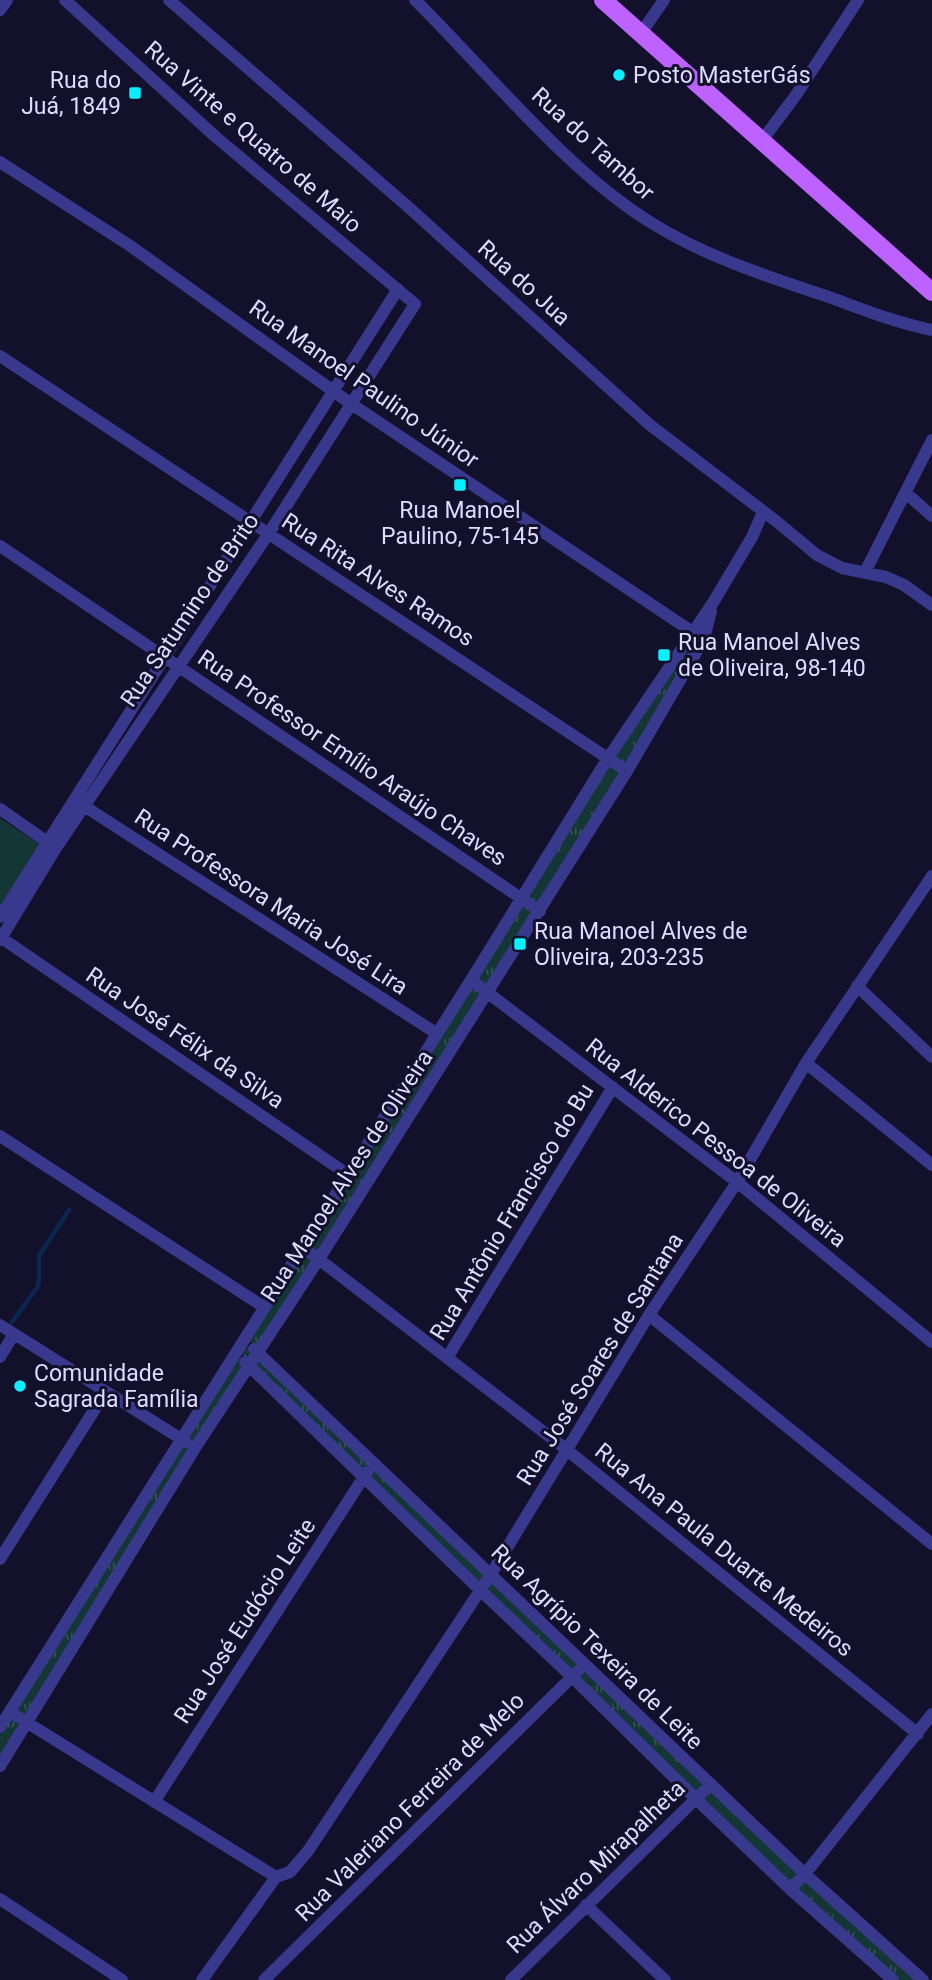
<svg xmlns="http://www.w3.org/2000/svg" width="932" height="1980" viewBox="0 0 932 1980" font-family="Roboto,sans-serif">
	<style>
		.grass { fill: url(#grass-tufts) }
		.green { fill: #123734 }
		.lines { fill: none; stroke-linecap: round; stroke-linejoin: round }
		.stream { stroke: #0a2751; stroke-width: 4.5 }
		.minor { stroke: #38388d; stroke-width: 12 }
		.primary { stroke: #be62ff; stroke-width: 18 }
		.poi-dot { fill: #07f0ff; stroke: #13102c; stroke-width: 2.5 }
		.labels { text-anchor: middle; dominant-baseline: central; stroke-width: 6; stroke-linejoin: round; paint-order: stroke }
		.poi-label { font-size: 23px; fill: #dddbff; stroke: #13102c; text-anchor: start }
		.street-label { font-size: 23px; fill: #dddbff; stroke: #13102c }
	</style>
	<defs>
		<pattern id="grass-tufts" width="24" height="20" patternUnits="userSpaceOnUse" patternTransform="scale(1.75)"><rect width="24" height="20" fill="#123734"/><path d="M3 7l-1-3M5 7V3M7 7l1-3M15 17l-1-3M17 17v-4M19 17l1-3" fill="none" stroke="#345352"/></pattern>
	</defs>
	<rect width="100%" height="100%" fill="#13102c"/>
	<!-- grass -->
	<path class="grass" d="M 693,636 L 700,640 L 627,764 L 610,754 Z
		M 610,762 L 623,771 L 540,904 L 526,896 Z
		M 522,904 L 535,913 L 488,988 L 476,979 Z
		M 472,986 L 484,994 L 318,1253 L 307,1246 Z
		M 304,1251 L 314,1260 L 258,1347 L 248,1340 Z
		M 245,1345 L 487,1574 L 479,1586 L 241,1353 Z
		M 237,1359 L 245,1366 L 195,1443 L 186,1439 Z
		M 183,1443 L 190,1448 L 27,1718 L 14,1711 Z
		M 492,1579 L 580,1664 L 572,1672 L 484,1588 Z
		M 584,1668 L 707,1783 L 696,1792 L 576,1677 Z
		M 11,1716 L 23,1724 L 0,1760 L 0,1733 Z
		M 712,1789 L 800,1874 L 790,1882 L 701,1800 Z
		M 804,1878 L 917,1980 L 900,1980 L 795,1888 Z"/>
	<!-- green -->
	<path class="green" d="M 0,818 L 42,846 L 0,915 Z"/>
	<g class="lines">
		<!-- stream -->
		<path class="stream" d="M 12,1322 L 37,1288 L 39,1280 L 39,1256 L 69,1210"/>
		<!-- minor -->
		<path class="minor" d="M 169,0 L 406,205 L 650,425 L 776,521 L 817,555 L 842,568 L 886,577 L 904,585 L 932,605
			M 415,0 C 488,72 564,168 650,222 C 704,256 766,276 826,296 C 860,308 896,323 932,330
			M 0,10 L 7,0
			M 641,33 L 664,0
			M 761,142 L 796,95 L 858,0
			M 0,162 L 129,245 L 350,403 L 697,635
			M 0,356 L 627,771
			M 906,493 L 932,516
			M 0,546 L 540,911
			M 865,572 L 932,440
			M 84,806 L 436,1033
			M 0,809 L 50,844
			M 0,917 L 398,289
			M 0,937 L 347,1174
			M 0,940 L 56,848 L 269,533 L 415,304 L 217,138 L 65,0
			M 471,980 L 737,1182 L 932,1342
			M 857,986 L 932,1057
			M 806,1063 L 932,1165
			M 0,1136 L 264,1307
			M 303,1247 L 567,1450 L 918,1734
			M 649,1315 L 932,1544
			M 0,1325 L 186,1442
			M 254,1349 L 805,1874 L 923,1980
			M 0,1357 L 14,1334
			M 447,1358 L 613,1087
			M 245,1362 L 480,1590 L 572,1677 L 696,1799 L 790,1889 L 893,1980
			M 0,1559 L 105,1393
			M 10,1712 L 276,1877 L 290,1872 L 308,1851 L 491,1574 L 649,1315 L 737,1182 L 806,1063 L 932,876
			M 0,1727 L 471,980 L 608,758 L 714,601 L 752,537 L 763,512
			M 0,1766 L 195,1448 L 319,1259 L 627,771 L 704,639 L 711,611
			M 154,1802 L 367,1472
			M 790,1889 L 805,1874 L 932,1714
			M 0,1899 L 122,1980
			M 586,1905 L 665,1980
			M 202,1980 L 276,1877
			M 264,1980 L 578,1671
			M 511,1980 L 711,1784"/>
		<!-- primary -->
		<path class="primary" d="M 603,0 L 932,292"/>
	</g>
	<!-- markers -->
	<g class="poi-dot">
		<circle cx="619" cy="75" r="7"/>
		<rect x="128" y="86" width="14" height="14" rx="3.5"/>
		<rect x="453" y="478" width="14" height="14" rx="3.5"/>
		<rect x="657" y="648" width="14" height="14" rx="3.5"/>
		<rect x="513" y="937" width="14" height="14" rx="3.5"/>
		<circle cx="20" cy="1386" r="7"/>
	</g>
	<g class="labels">
		<!-- poi labels -->
		<g class="poi-label">
			<text x="633" y="75">Posto MasterGás</text>
			<text x="121" y="80" text-anchor="end">Rua do<tspan x="121" dy="26">Juá, 1849</tspan></text>
			<text x="460" y="510" text-anchor="middle">Rua Manoel<tspan x="460" dy="26">Paulino, 75-145</tspan></text>
			<text x="678" y="642">Rua Manoel Alves<tspan x="678" dy="26">de Oliveira, 98-140</tspan></text>
			<text x="534" y="931">Rua Manoel Alves de<tspan x="534" dy="26">Oliveira, 203-235</tspan></text>
			<text x="34" y="1373">Comunidade<tspan x="34" dy="26">Sagrada Família</tspan></text>
		</g>
		<!-- street labels -->
		<g class="street-label">
			<text transform="translate(253 137) rotate(41)">Rua Vinte e Quatro de Maio</text>
			<text transform="translate(593 144) rotate(42)">Rua do Tambor</text>
			<text transform="translate(524 283) rotate(42)">Rua do Jua</text>
			<text transform="translate(364 384) rotate(35)">Rua Manoel Paulino Júnior</text>
			<text transform="translate(378 580) rotate(33)">Rua Rita Alves Ramos</text>
			<text transform="translate(190 610) rotate(-56)">Rua Satumino de Brito</text>
			<text transform="translate(352 758) rotate(34)">Rua Professor Emílio Araújo Chaves</text>
			<text transform="translate(271 902) rotate(33)">Rua Professora Maria José Lira</text>
			<text transform="translate(185 1038) rotate(34)">Rua José Félix da Silva</text>
			<text transform="translate(716 1143) rotate(38)">Rua Alderico Pessoa de Oliveira</text>
			<text transform="translate(347 1176) rotate(-57)">Rua Manoel Alves de Oliveira</text>
			<text transform="translate(512 1212) rotate(-59)">Rua Antônio Francisco do Bu</text>
			<text transform="translate(600 1359) rotate(-58)">Rua José Soares de Santana</text>
			<text transform="translate(724 1550) rotate(39)">Rua Ana Paula Duarte Medeiros</text>
			<text transform="translate(245 1621) rotate(-57)">Rua José Eudócio Leite</text>
			<text transform="translate(597 1647) rotate(44)">Rua Agrípio Texeira de Leite</text>
			<text transform="translate(410 1807) rotate(-45)">Rua Valeriano Ferreira de Melo</text>
			<text transform="translate(596 1867) rotate(-44)">Rua Álvaro Mirapalheta</text>
		</g>
	</g>
</svg>
